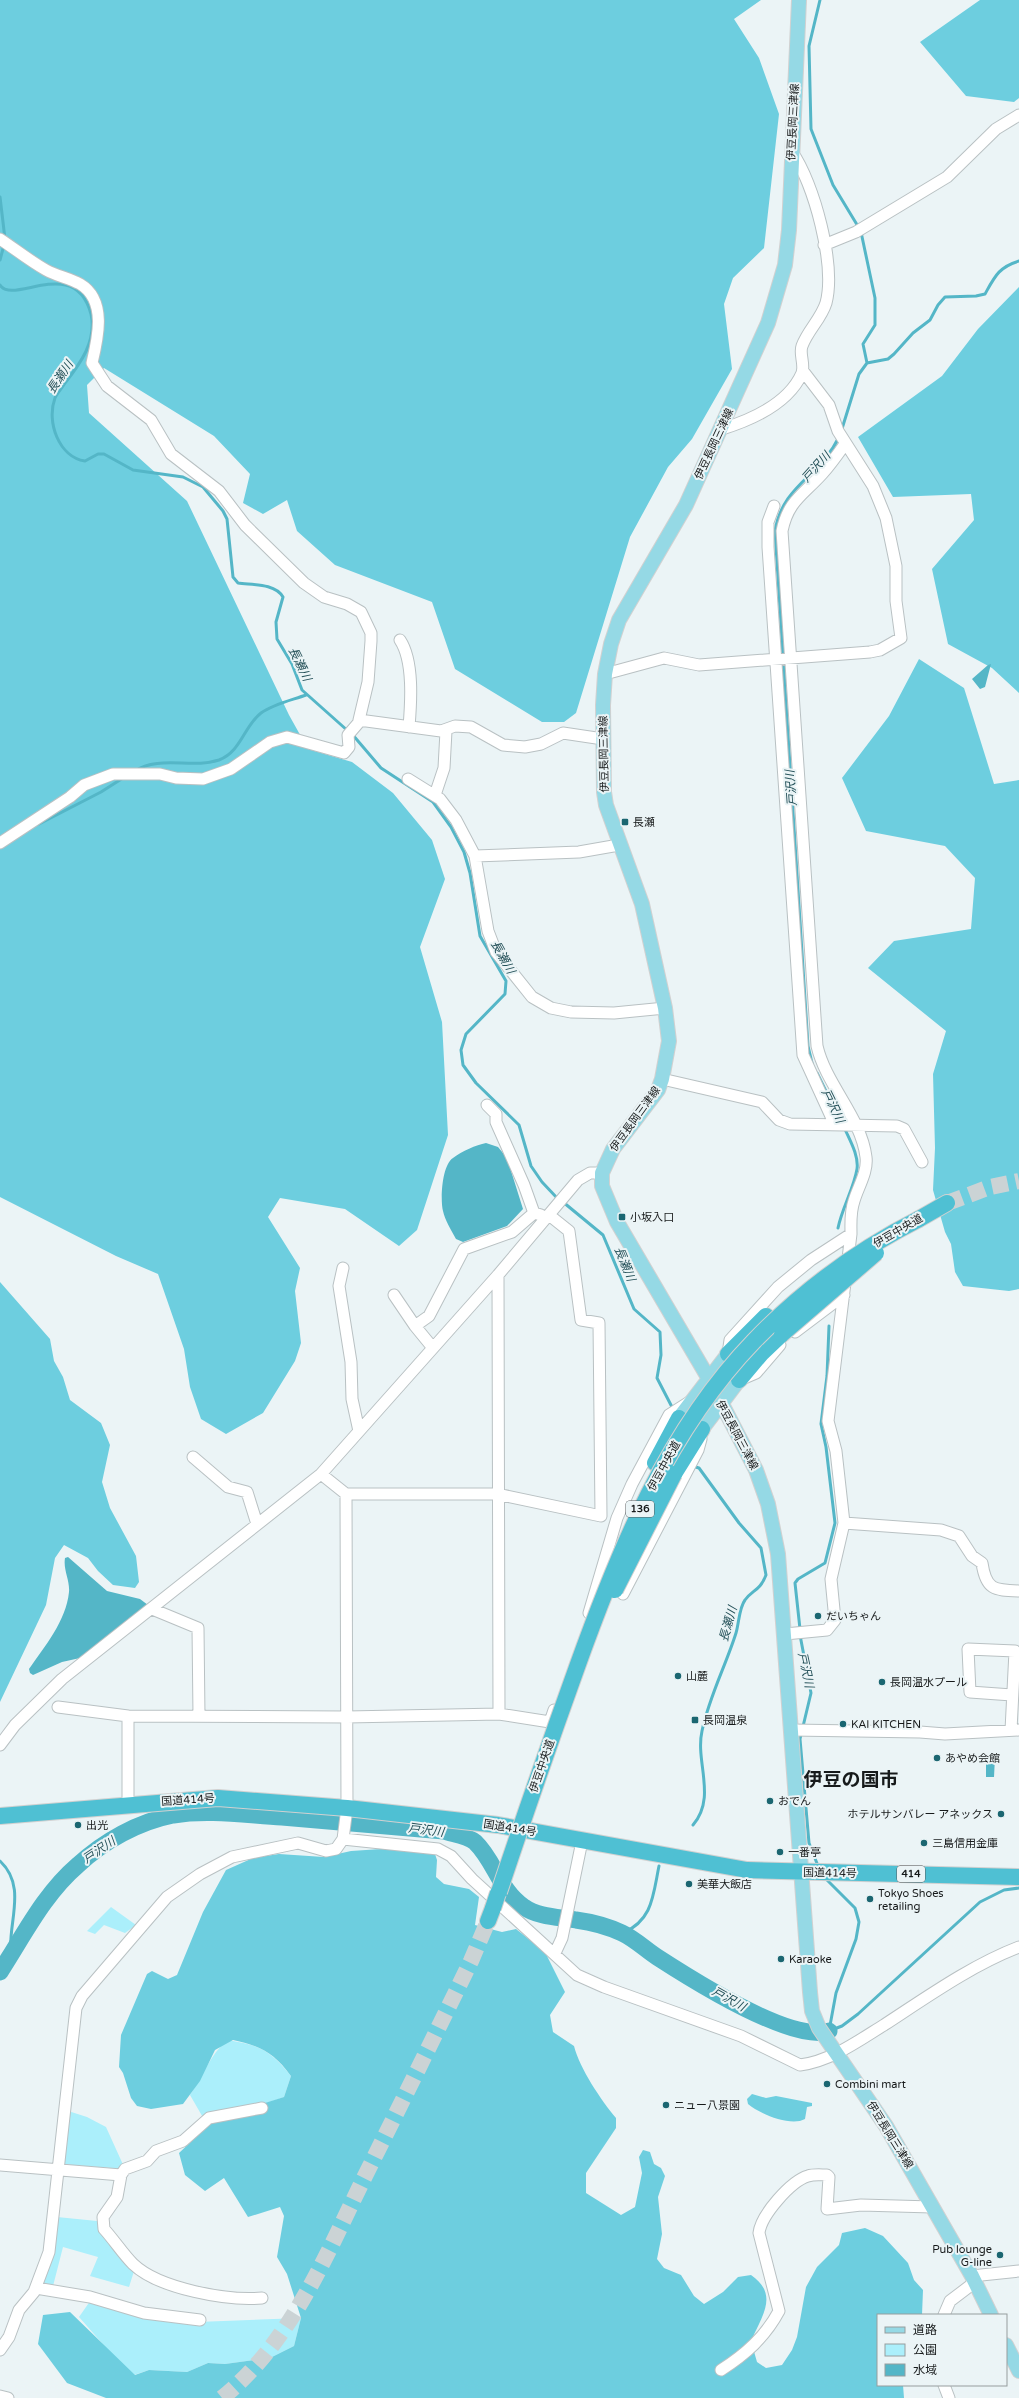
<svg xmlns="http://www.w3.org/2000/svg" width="1019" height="2398" viewBox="0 0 1019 2398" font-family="'Varela Round','Noto Sans JP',sans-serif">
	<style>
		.green { fill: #abeffb }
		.forest { fill: #6dcedf }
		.water { fill: #54b6c7 }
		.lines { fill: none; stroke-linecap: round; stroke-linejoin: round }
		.stream { stroke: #54b6c7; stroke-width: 3 }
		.river { stroke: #54b6c7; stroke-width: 17 }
		.highway-tunnel { stroke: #cbd3d5; stroke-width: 16; stroke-dasharray: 16 8; stroke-linecap: butt }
		.minor-casing { stroke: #b9c1c3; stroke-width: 13 }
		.major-casing { stroke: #d1d1d1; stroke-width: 16 }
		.highway-casing { stroke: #d1d1d1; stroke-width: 18 }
		.minor { stroke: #fff; stroke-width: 11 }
		.major { stroke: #95d9e5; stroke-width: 14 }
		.highway { stroke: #4fc0d3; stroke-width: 16 }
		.highway-bridge-casing { stroke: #d1d1d1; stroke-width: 18; stroke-linecap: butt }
		.highway-bridge { stroke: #4fc0d3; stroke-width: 16 }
		.poi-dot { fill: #1b6671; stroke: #ebf4f6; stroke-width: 1.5 }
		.labels { text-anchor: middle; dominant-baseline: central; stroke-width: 4; stroke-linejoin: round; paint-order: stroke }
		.shield { fill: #ebf4f6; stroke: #575b5d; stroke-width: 1 }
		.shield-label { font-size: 10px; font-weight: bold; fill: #171a1b }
		.street-label { font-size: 11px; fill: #171a1b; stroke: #ebf4f6 }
		.poi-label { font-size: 11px; fill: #171a1b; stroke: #ebf4f6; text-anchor: start }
		.water-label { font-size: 12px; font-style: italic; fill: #245058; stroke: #ebf4f6 }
		.town-label { font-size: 19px; font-weight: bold; fill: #171a1b; stroke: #ebf4f6 }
	</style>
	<rect width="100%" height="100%" fill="#ebf4f6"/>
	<!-- green -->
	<path class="green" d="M 111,1907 L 136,1925 L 125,1933 L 104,1925 L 95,1934 L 87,1931 Z
		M 227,2040 C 260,2045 270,2050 291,2076 L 284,2097 L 245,2111 L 205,2121 L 190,2095 C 203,2076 210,2055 227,2040 Z
		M 65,2110 L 87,2117 L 106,2127 L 125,2169 L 60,2164 Z
		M 57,2217 L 97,2221 L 135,2268 L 129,2287 L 90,2276 L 98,2257 L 63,2247 L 52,2290 L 36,2288 Z
		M 93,2297 L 197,2322 L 301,2318 L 294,2346 L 270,2358 L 225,2364 L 208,2363 L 187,2372 L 149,2370 L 131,2376 L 79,2317 Z"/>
	<!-- forest -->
	<path class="forest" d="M 0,0 L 761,0 L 734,19 L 759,58 L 779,114 L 764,248 L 733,278 L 724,304 L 732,369 L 692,439 L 668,467 L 630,537 L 576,713 L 564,722 L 542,722 L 455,669 L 432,602 L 335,565 L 297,531 L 287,500 L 263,514 L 243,503 L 250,474 L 214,436 L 104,368 L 87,385 L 89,413 L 187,501 L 289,715 L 308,749 L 352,762 L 393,793 L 432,840 L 445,879 L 420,947 L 442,1022 L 448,1135 L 417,1230 L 399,1246 L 345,1209 L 280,1198 L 268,1217 L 300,1268 L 295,1291 L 301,1343 L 295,1361 L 263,1413 L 226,1434 L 201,1419 L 190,1387 L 184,1349 L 158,1274 L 116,1256 L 0,1197 Z
		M 980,0 L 1019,0 L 1019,98 L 1014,102 L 966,96 L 920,42 Z
		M 1019,287 L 1019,693 L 992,668 L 948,644 L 932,569 L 974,520 L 971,494 L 893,497 L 858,437 L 942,376 L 978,329 Z
		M 919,659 L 964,688 L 994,784 L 1019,780 L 1019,1289 L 1009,1291 L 963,1286 L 955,1272 L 951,1244 L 945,1232 L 933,1190 L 935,1148 L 933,1074 L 946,1031 L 868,968 L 894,941 L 971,929 L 975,878 L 945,846 L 866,831 L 842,778 L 889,716 Z
		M 0,1282 L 50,1339 L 54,1361 L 63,1377 L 70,1400 L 101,1423 L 110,1445 L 102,1482 L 110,1508 L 136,1556 L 139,1582 L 135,1588 L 113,1585 L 98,1571 L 88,1558 L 64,1545 L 55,1558 L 46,1605 L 0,1702 Z
		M 381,1849 L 434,1851 L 437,1860 L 436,1877 L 444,1884 L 469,1889 L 479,1897 L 475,1925 L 502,1932 L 516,1929 L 545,1952 L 565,1992 L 550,2015 L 553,2032 L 574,2046 C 580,2069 601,2100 616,2118 L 616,2128 L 586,2173 L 586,2193 L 621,2215 L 635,2207 L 642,2173 L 639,2157 L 643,2150 L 650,2152 L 654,2164 L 661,2168 L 665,2176 L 658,2197 L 662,2234 L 657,2259 L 664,2268 L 681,2275 L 694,2296 L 704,2304 L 723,2292 L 738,2277 L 751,2275 C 780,2295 761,2317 751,2341 L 757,2362 L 766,2368 L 782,2365 L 792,2350 L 797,2337 L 806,2287 L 817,2267 L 839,2245 L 842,2233 L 865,2228 L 883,2236 L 908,2263 L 914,2280 L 923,2290 L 922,2315 L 878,2315 L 878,2385 L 903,2385 L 904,2398 L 106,2398 L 67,2383 L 38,2344 L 43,2315 L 70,2312 L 135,2375 L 149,2370 L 187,2372 L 208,2363 L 225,2364 L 270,2358 L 294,2346 L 301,2318 L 287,2274 L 277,2257 L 284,2216 L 280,2207 L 248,2217 L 224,2178 L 205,2191 L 185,2175 L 179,2153 L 210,2124 L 231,2114 L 284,2097 L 291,2076 C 274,2053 261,2046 233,2040 L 215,2050 L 200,2081 L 183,2104 L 151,2109 L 137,2106 L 131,2098 L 123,2073 L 119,2067 L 121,2035 L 147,1974 L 152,1971 L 168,1979 L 177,1975 L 203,1912 L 226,1870 L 253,1858 L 279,1854 L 324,1857 L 351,1851 Z
		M 752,2094 L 766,2098 L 776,2096 L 812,2103 L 812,2106 L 807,2107 L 805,2119 C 791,2127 760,2114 748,2104 L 747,2099 Z"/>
	<!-- water -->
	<path class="water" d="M 991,664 L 985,687 L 980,689 L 972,679 L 988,665 Z
		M 486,1143 L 498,1147 L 507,1158 L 523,1209 L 507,1226 L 463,1242 L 456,1239 C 451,1230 445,1220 443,1211 C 440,1199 442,1165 453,1158 C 462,1151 476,1145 486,1143 Z
		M 68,1557 L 107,1591 L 140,1599 L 148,1605 L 80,1658 L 62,1662 L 33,1675 L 30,1673 L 29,1669 C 45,1646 66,1621 69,1592 C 70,1580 63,1570 65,1558 Z
		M 986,1757 L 995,1757 L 994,1777 L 986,1777 Z"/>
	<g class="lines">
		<!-- stream -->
		<path class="stream" d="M 820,0 L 809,46 L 811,129 L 833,185 L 859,228
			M 0,197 L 5,239
			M 861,232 L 875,298 L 875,325 L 863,344 L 867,363
			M 0,260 L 4,245
			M 0,285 C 13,306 75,254 91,314 C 97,341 80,364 65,383 C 62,388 57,393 55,398 C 46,422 59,457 85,461 L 98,454 L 104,454 L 133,470 L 183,477 L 203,487 L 223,511 L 227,519 L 233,577 L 238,583 C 252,585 275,583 283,597 L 276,622 L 277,639 L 292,664 L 302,690 L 348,731
			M 867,363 L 888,359 L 894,354 L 913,333 L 930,320 L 938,305 L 945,297 L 976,296 L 985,294 C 995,276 999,267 1019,261
			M 841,432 L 859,374 L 867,363
			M 352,734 L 381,768 L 433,802 L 451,827 L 464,852 L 470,873 L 480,936 L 506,981 L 505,994 L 466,1034 L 461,1050 L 463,1065 L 476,1083 L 519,1125 L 531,1166 L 542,1182 L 558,1199
			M 135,771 C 159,755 192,769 219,760 C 241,752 244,726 261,713 C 273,704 292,700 306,695
			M 39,824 L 101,792 L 123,778
			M 812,1063 L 808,1046 L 775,531 C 783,484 820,477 839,437
			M 817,1073 L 841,1122
			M 563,1202 L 603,1235 L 634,1309 L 660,1332 L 661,1355 L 657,1378 L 673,1409
			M 838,1228 C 842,1208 854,1188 857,1169 C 859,1155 849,1139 844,1127
			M 692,1466 L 699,1468 L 739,1523 L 761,1548 L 766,1575 C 760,1591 752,1590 745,1600 C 739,1608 739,1623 736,1633 C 726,1665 709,1697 702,1731 C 695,1762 717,1797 693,1825
			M 800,1629 L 795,1583 L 798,1579 L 825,1563 L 835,1523 L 826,1447 L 821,1424 L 827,1376 L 829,1326
			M 800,1635 L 811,1693 L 800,1739 L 809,1843 L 818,1866
			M 0,1861 C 28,1887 7,1924 11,1955
			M 825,1878 L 855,1908 L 859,1922 L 856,1939 L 836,1993 L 829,2031
			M 623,1933 C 653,1920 653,1895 659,1866
			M 829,2031 L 842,2026 L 858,2014 L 980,1902 L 1004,1890 L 1019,1888"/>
		<!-- river -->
		<path class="river" d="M 0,1972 C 24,1935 44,1894 78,1865 C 104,1841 138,1822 173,1815 C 208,1809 246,1815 282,1817 C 336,1822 390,1826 444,1831 C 453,1834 468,1836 475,1842 C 495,1861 499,1890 524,1907 C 538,1917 559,1917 576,1920 C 591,1922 609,1927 622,1933 C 635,1939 646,1950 657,1957 C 691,1979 791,2043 829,2031"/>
		<!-- highway-tunnel -->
		<path class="highway-tunnel" d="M 947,1203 L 990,1187 L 1019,1181
			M 222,2398 C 292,2341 326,2255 365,2176 C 401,2104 436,2033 471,1961 L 488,1921"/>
		<defs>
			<path id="minor" d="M 0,239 C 15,249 30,261 46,270 C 57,276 69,278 80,284 C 107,300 98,338 92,363 L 107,386 L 151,420 L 171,454 L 219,491 L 245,525 L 304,583 L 324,597 L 347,604 L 361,612 L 371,633 L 371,641 L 368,682 L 359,720 L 441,731 L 455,726 L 471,727 L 503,745 L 525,747 L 541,744 L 563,733 L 603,739
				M 824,245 L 856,232 L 947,177 L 996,129 L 1019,115
				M 722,429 C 751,420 789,403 802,373 C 805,364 799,354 802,346 C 808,330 821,319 826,303 C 836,265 814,183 792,152
				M 774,506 L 768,522 L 768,547 L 803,1055 L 835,1125
				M 400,640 C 414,661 411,703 409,727
				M 605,674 L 664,658 L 699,665 L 870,652 L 880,650 L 901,638 L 896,601 L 896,566 L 886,518 L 873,486 L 838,431 L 829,405 L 803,371
				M 408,779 L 440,799 L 456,820 L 475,856 L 488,931 L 496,952 L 532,997 L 551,1008 L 571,1012 L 614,1013 L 665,1008
				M 435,795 L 444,768 L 446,731
				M 0,843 L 70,797 L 84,785 L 113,774 L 160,774 L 176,778 L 203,779 L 231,769 L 270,742 L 287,737 L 344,753 L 349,747 L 348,735 L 360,721
				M 475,856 L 579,852 L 619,845
				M 662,1079 L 762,1102 L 779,1120 L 790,1124 L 897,1126 L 904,1129 L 922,1162
				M 487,1105 L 496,1114 L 496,1122 L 524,1185 L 534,1213 L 541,1215
				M 343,1268 L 339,1286 L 351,1362 L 352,1399 L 359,1431
				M 394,1295 L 415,1326 L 433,1348
				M 415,1326 L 429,1316 L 464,1249 L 512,1232 L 534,1213
				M 795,1332 L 844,1295
				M 728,1354 L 730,1340 L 778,1287 L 811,1260 L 851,1234
				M 742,1379 L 756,1373 L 780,1345
				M 193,1457 L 228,1487 L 247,1492 L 257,1524
				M 321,1474 L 346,1494 L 497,1494 L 601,1516 L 599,1323 L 581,1320 L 569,1231 L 549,1215
				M 844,1523 L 941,1530 L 959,1536 L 972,1556 L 982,1563 C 986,1590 994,1590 1019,1591
				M 623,1594 L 698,1450 L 701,1439
				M 152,1609 L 198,1628 L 199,1716
				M 589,1613 L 617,1518 L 632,1484 L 669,1415 L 691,1401
				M 785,1634 L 827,1630 L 835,1620 L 831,1579 L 844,1523 L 836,1451 L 828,1421 L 851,1234 C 851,1223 850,1212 854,1201 C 858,1187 868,1172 866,1157 C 861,1117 826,1085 817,1046 L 782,531 C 788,501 803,495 822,474 C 831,464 838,454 845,444
				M 58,1707 L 128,1716
				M 499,1714 L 550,1722 L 554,1710
				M 792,1730 L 920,1732 L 945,1734 L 1019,1730
				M 1011,1730 L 1015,1651 L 968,1649 L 970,1692 L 1012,1695
				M 0,1745 L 15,1725 L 62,1679 L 321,1474 L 498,1275 L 578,1180 L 590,1173 L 602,1173
				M 128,1805 L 128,1716 L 347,1717 L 499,1714 L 498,1275
				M 343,1839 L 438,1849 L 451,1856 L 472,1879 L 577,1975 L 604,1987 L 741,2036 L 800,2065 C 831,2061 858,2041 884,2025 C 927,1997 972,1965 1019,1947
				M 555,1953 L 562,1938 L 582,1841
				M 0,2165 L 121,2175
				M 972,2276 L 1019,2271
				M 36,2288 L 90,2297 L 144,2313 L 200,2320
				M 262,2298 C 228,2301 159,2289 133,2264 C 123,2254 114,2240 104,2229 L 103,2217 L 117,2197 L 121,2175 L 125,2169 L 147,2161 L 156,2151 L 183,2141 L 209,2118 L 262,2108
				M 944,2315 L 950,2301 L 975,2282
				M 0,2350 L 9,2337 L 19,2310 L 34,2292 L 49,2252 L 76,2008 L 82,1996 L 167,1897 L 200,1874 L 232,1857 L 298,1843 L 326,1851 L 336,1849 L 343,1839 L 347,1808 L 346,1494
				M 721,2370 C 746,2354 765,2337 779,2311 L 759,2233 C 761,2215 791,2181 808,2176 C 814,2174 821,2175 827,2175 L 829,2177 L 827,2209 L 861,2205 L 932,2207
				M 944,2385 L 949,2398
				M 0,2396 L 8,2398"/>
			<path id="major" d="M 799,0 L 789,230 L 785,265 L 768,323 L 686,505 L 619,620 L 611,644 L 605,674 L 603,705 L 604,792 L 606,805 L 642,904 L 665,1008 L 669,1041 L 662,1079 L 658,1090 L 613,1149 L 602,1173 L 602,1186 L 617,1222 L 709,1379 L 756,1470 L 768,1504 L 778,1554 L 810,1992 L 812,2011 L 819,2028 L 886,2126 L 972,2276 L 991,2315
				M 679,1418 L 728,1354
				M 702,1429 L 739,1380
				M 1006,2345 L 1019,2371"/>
			<path id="highway" d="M 919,1219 L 947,1203
				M 728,1354 L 766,1316
				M 739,1380 L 761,1354 L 782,1334
				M 655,1463 L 679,1418
				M 674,1474 L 702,1429
				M 0,1816 L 218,1798 L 347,1808 L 498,1825 L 747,1870 L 1019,1877
				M 488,1921 L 493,1908"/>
		</defs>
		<!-- minor casing -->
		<use href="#minor" class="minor-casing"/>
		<!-- major casing -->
		<use href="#major" class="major-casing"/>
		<!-- highway casing -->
		<use href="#highway" class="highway-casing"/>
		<!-- minor -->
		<use href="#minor" class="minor"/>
		<!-- major -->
		<use href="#major" class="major"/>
		<!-- highway -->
		<use href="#highway" class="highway"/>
		<defs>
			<path id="highway-bridge" d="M 782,1334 L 876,1253
				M 615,1590 L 674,1474
				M 499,1892 C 524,1817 550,1742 577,1667 C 619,1550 667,1431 754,1341 C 801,1292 858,1250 919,1219
				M 493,1908 L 498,1893"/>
		</defs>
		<!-- highway-bridge casing -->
		<use href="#highway-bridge" class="highway-bridge-casing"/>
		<!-- highway-bridge -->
		<use href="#highway-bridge" class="highway-bridge"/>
	</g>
	<!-- markers -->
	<g class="poi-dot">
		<rect x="621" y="818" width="8" height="8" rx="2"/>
		<rect x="618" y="1213" width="8" height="8" rx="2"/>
		<circle cx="818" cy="1616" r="4"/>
		<circle cx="678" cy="1676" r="4"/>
		<circle cx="882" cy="1682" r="4"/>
		<rect x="691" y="1716" width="8" height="8" rx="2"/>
		<circle cx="843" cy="1724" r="4"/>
		<circle cx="937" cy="1758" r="4"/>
		<circle cx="770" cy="1801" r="4"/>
		<circle cx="1001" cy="1814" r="4"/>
		<circle cx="78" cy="1825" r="4"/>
		<circle cx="924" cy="1843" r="4"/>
		<circle cx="780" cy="1852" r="4"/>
		<circle cx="689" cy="1884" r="4"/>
		<circle cx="870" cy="1899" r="4"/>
		<circle cx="781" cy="1959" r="4"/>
		<circle cx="827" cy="2084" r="4"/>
		<circle cx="666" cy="2105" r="4"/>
		<circle cx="1000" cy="2255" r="4"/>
	</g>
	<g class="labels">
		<!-- shield labels -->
		<g class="shield">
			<rect x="626" y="1501" width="28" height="16" rx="3"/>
			<rect x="897" y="1866" width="28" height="16" rx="3"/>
		</g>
		<g class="shield-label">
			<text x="640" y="1509">136</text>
			<text x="911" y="1874">414</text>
		</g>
		<!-- street labels -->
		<g class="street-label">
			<text transform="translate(793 122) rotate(-87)">伊豆長岡三津線</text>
			<text transform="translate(714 444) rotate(-65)">伊豆長岡三津線</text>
			<text transform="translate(604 754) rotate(-91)">伊豆長岡三津線</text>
			<text transform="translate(635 1119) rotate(-54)">伊豆長岡三津線</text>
			<text transform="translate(898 1231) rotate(-30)">伊豆中央道</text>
			<text transform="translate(737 1435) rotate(62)">伊豆長岡三津線</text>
			<text transform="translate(664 1466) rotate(-61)">伊豆中央道</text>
			<text transform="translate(542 1766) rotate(-71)">伊豆中央道</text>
			<text transform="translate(188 1800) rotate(-4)">国道414号</text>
			<text transform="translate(510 1828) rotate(9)">国道414号</text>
			<text transform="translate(830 1873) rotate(1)">国道414号</text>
			<text transform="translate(890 2135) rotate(58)">伊豆長岡三津線</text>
		</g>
		<!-- poi labels -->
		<g class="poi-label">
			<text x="633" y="822">長瀬</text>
			<text x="630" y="1217">小坂入口</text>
			<text x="826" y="1616">だいちゃん</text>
			<text x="686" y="1676">山麓</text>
			<text x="890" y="1682">長岡温水プール</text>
			<text x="703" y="1720">長岡温泉</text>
			<text x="851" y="1724">KAI KITCHEN</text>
			<text x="945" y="1758">あやめ会館</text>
			<text x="778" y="1801">おでん</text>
			<text x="993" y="1814" text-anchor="end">ホテルサンバレー アネックス</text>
			<text x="86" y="1825">出光</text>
			<text x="932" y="1843">三島信用金庫</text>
			<text x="788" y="1852">一番亭</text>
			<text x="697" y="1884">美華大飯店</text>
			<text x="878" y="1893">Tokyo Shoes<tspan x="878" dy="13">retailing</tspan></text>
			<text x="789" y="1959">Karaoke</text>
			<text x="835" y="2084">Combini mart</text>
			<text x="674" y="2105">ニュー八景園</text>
			<text x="992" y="2249" text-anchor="end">Pub lounge<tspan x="992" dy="13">G-line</tspan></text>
		</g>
		<!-- water labels -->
		<g class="water-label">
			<text transform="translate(60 377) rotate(-56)">長瀬川</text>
			<text transform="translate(816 467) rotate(-48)">戸沢川</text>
			<text transform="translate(300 664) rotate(64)">長瀬川</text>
			<text transform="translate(791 788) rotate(-94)">戸沢川</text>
			<text transform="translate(503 957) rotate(61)">長瀬川</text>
			<text transform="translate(833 1106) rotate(64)">戸沢川</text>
			<text transform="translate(625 1264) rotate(68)">長瀬川</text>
			<text transform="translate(728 1624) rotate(-74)">長瀬川</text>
			<text transform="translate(806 1670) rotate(78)">戸沢川</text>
			<text transform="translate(426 1830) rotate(7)">戸沢川</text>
			<text transform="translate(99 1850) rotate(-34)">戸沢川</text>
			<text transform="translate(729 1999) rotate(29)">戸沢川</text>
		</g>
		<!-- town labels -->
		<g class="town-label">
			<text x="851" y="1780">伊豆の国市</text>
		</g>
	</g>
	<!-- legend -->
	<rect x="877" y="2314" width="130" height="72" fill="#ebf4f6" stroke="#969d9e"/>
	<rect x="885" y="2327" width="20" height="6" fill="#95d9e5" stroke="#969d9e"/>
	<text x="913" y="2334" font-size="12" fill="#171a1b">道路</text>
	<rect x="885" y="2344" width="20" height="12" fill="#abeffb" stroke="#969d9e"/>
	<text x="913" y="2354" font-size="12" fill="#171a1b">公園</text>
	<rect x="885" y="2364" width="20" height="12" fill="#54b6c7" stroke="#969d9e"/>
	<text x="913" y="2374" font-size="12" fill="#171a1b">水域</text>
</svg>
